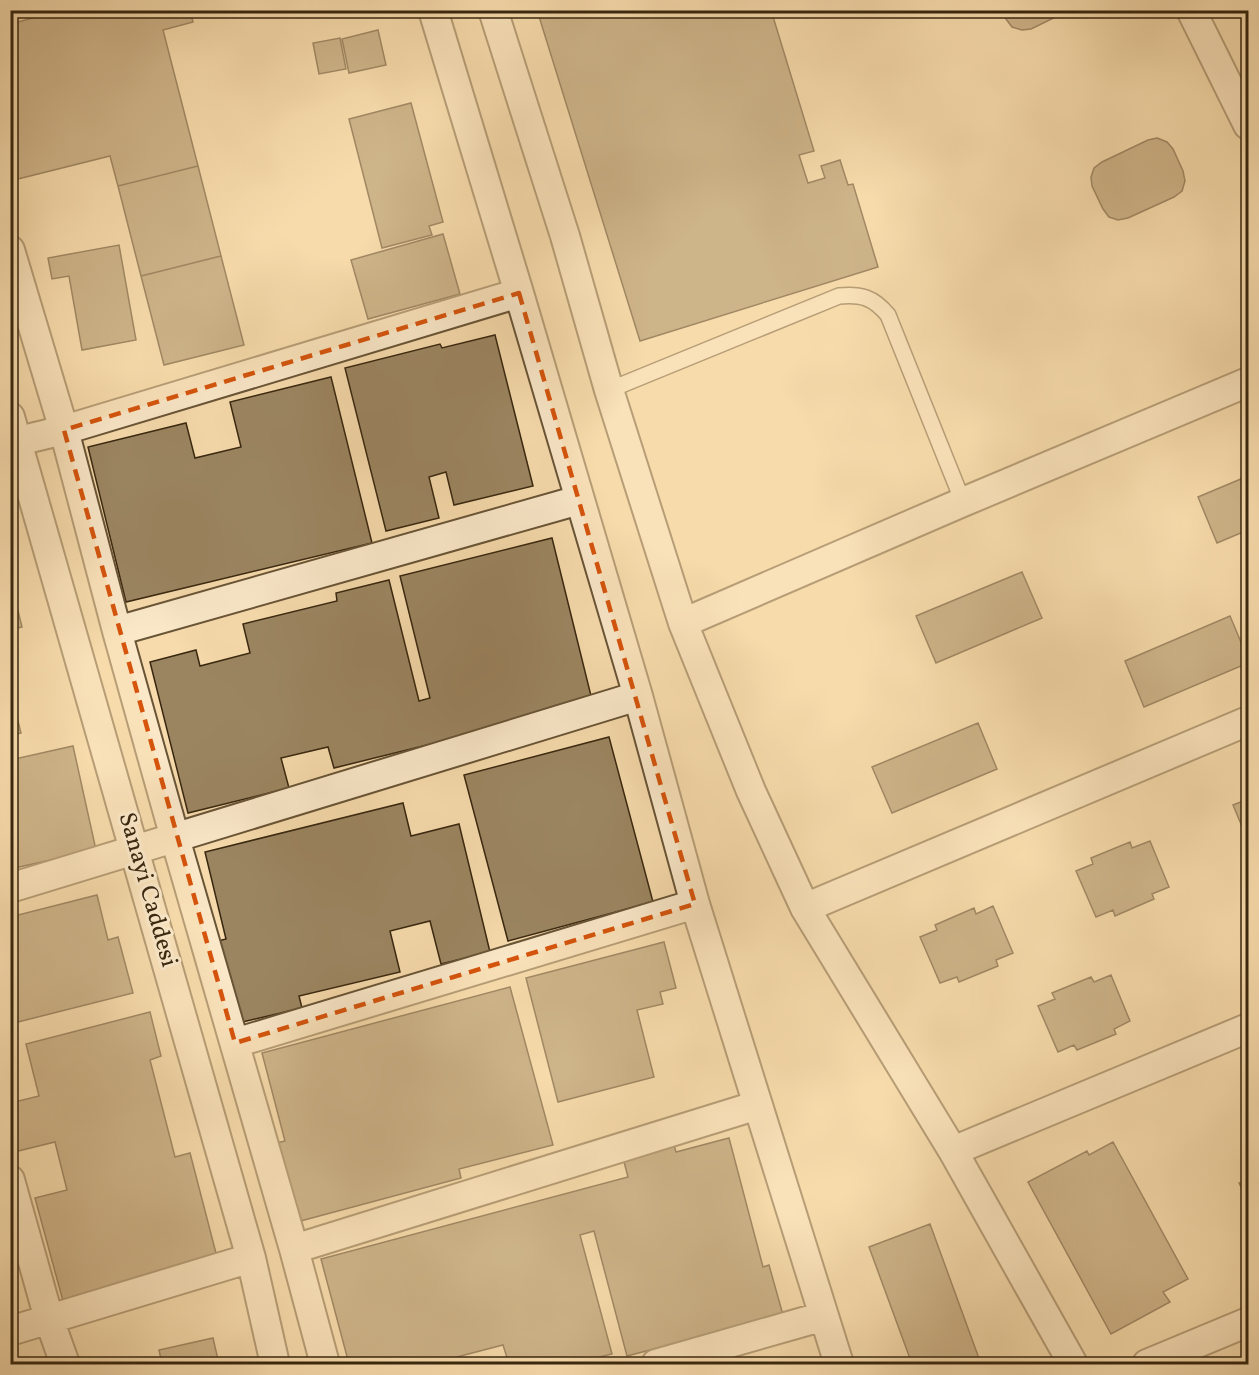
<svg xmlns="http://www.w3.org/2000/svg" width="1259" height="1375" viewBox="0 0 1259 1375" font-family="Vollkorn,serif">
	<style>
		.building { fill: #9b8561; stroke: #38270f; stroke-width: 1.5 }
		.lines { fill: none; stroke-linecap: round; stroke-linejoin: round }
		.service-casing { stroke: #685436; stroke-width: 18 }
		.minor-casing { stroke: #685436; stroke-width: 32 }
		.service { stroke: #fae8c9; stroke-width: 15 }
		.minor { stroke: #fae8c9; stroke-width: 28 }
		.marked { fill: none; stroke: #d6540c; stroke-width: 4.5; stroke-dasharray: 12 8; stroke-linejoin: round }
		.labels { text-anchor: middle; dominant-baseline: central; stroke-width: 6; stroke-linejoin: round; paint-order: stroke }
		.street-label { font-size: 24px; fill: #38270f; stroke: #fae8c9 }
	</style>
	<rect width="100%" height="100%" fill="#f7dbac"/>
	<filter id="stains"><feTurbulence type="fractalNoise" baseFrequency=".00333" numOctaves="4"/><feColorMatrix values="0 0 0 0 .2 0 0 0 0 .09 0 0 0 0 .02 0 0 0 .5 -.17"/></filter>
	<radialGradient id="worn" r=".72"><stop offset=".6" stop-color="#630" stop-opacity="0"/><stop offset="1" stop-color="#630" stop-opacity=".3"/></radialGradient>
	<!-- building -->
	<path class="building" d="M 63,10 L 190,10 L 193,22 L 163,30 L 198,166 L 118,186 L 110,156 L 10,181 L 10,24 Z
		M 537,10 L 771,10 L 814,151 L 799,155 L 808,183 L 825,178 L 821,166 L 840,160 L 848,185 L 853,184 L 878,267 L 640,341 Z
		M 1002,10 L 1070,10 L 1031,29 L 1022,30 L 1012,27 L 1006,19 Z
		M 378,30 L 386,65 L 349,73 L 342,39 Z
		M 340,38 L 346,69 L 319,74 L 313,43 Z
		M 411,103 L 443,222 L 429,226 L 432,235 L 382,248 L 349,119 Z
		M 1157,138 L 1167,142 L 1173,149 L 1183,171 L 1185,181 L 1182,191 L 1174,197 L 1128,218 L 1118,220 L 1109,217 L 1103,209 L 1092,186 L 1091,177 L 1094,168 L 1102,162 L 1148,140 Z
		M 198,166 L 221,256 L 141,276 L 118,186 Z
		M 443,234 L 460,294 L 368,319 L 351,260 Z
		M 119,245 L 136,340 L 82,350 L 69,276 L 52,279 L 48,258 Z
		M 221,256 L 244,345 L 164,365 L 141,276 Z
		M 495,335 L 533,486 L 454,505 L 446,472 L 429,477 L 439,518 L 386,531 L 345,368 L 440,344 L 442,348 Z
		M 331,377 L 372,543 L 126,602 L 88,447 L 186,423 L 195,458 L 241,447 L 230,402 Z
		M 1248,476 L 1248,530 L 1217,543 L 1198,497 Z
		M 552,538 L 593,704 L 334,768 L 328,747 L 281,758 L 289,788 L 188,813 L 150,662 L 196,650 L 200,666 L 250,653 L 243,624 L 337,601 L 336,593 L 389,580 L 419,701 L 430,698 L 400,576 Z
		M 1022,572 L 1042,618 L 936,663 L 916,616 Z
		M 10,579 L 22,627 L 10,630 Z
		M 1230,616 L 1248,659 L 1248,663 L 1144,707 L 1125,661 Z
		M 10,689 L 21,733 L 10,736 Z
		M 978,723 L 997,769 L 892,813 L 872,767 Z
		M 609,737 L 653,902 L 508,941 L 464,775 Z
		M 73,746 L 96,850 L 10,869 L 10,760 Z
		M 1248,799 L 1248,841 L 1233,805 Z
		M 403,803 L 411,836 L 459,824 L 490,952 L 441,964 L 430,921 L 390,931 L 400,972 L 299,996 L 302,1008 L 234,1024 L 214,942 L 226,939 L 205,852 Z
		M 1150,841 L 1169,887 L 1152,894 L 1154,899 L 1115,916 L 1113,910 L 1096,917 L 1076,871 L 1093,864 L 1091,858 L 1130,842 L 1132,848 Z
		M 97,895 L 108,940 L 118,937 L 133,993 L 10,1024 L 10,917 Z
		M 993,906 L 1013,953 L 996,960 L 998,966 L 959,982 L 957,977 L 940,983 L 920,937 L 937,930 L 935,925 L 974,908 L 976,914 Z
		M 664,942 L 676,988 L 660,992 L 663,1004 L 637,1010 L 654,1077 L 558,1102 L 526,978 Z
		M 1111,975 L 1130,1021 L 1114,1029 L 1116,1034 L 1077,1050 L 1074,1045 L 1058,1052 L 1038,1006 L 1055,999 L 1052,993 L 1091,977 L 1094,982 Z
		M 510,987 L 553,1145 L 459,1169 L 461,1178 L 293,1223 L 272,1144 L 285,1141 L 262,1053 Z
		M 150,1012 L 161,1056 L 150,1060 L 175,1157 L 190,1153 L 217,1257 L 63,1301 L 35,1198 L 67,1190 L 55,1142 L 18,1151 L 10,1121 L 10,1103 L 39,1096 L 26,1044 Z
		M 729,1138 L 763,1267 L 769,1265 L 783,1315 L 627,1356 L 594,1231 L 580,1235 L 612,1354 L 571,1364 L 509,1364 L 503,1345 L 430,1364 L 349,1364 L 321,1259 L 628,1177 L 623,1158 L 674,1145 L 676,1152 Z
		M 1113,1142 L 1188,1279 L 1163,1292 L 1170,1302 L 1111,1334 L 1028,1182 L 1087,1151 L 1089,1155 Z
		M 1248,1179 L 1248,1201 L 1239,1183 Z
		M 930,1224 L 981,1364 L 912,1364 L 869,1247 Z
		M 213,1338 L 219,1364 L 162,1364 L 159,1350 Z"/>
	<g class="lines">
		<defs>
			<path id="service" d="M 609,390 L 839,296 C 861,294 873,297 888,315 L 963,502"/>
			<path id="minor" d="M 433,10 L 519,293 L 638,696 L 695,904 L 839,1364
				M 493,10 L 565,236 L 609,390 L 683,623 L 751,791 L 805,908 L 953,1151 L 1073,1364
				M 1191,10 L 1248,125
				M 10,250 L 64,430 L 117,631 L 175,838 L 294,1249 L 325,1364
				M 10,417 L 251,1258 L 275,1364
				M 10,443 L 64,430 L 519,293
				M 683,623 L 963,502 L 1248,382
				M 117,631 L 579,500
				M 10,888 L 638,696
				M 805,908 L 1248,721
				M 235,1043 L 695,904
				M 953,1151 L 1248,1028
				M 10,1180 L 49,1319 L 65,1364
				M 294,1249 L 758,1105
				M 10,1331 L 251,1258
				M 656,1364 L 824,1316
				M 1147,1364 L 1248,1322"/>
		</defs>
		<!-- service casing -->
		<use href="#service" class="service-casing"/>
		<!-- minor casing -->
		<use href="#minor" class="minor-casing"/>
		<!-- service -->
		<use href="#service" class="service"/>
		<!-- minor -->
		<use href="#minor" class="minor"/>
	</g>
	<!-- marked area -->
	<path d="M0 0H1259V1375H0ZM 519,293 L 695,904 L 235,1043 L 64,430 Z" fill="#f7dbac" fill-opacity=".55" fill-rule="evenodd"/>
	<path class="marked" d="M 519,293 L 695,904 L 235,1043 L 64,430 Z"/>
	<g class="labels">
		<!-- street labels -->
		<g class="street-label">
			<text transform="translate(147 890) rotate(74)">Sanayi Caddesi</text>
		</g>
	</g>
	<!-- margin -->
	<rect width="1259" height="1375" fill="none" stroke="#f7dbac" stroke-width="36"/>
	<rect x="12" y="12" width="1235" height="1351" fill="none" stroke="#38270f" stroke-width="3"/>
	<rect x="18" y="18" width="1223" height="1339" fill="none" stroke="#38270f" stroke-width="1.5"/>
	<rect width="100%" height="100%" filter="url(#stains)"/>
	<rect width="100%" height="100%" fill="url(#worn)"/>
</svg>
